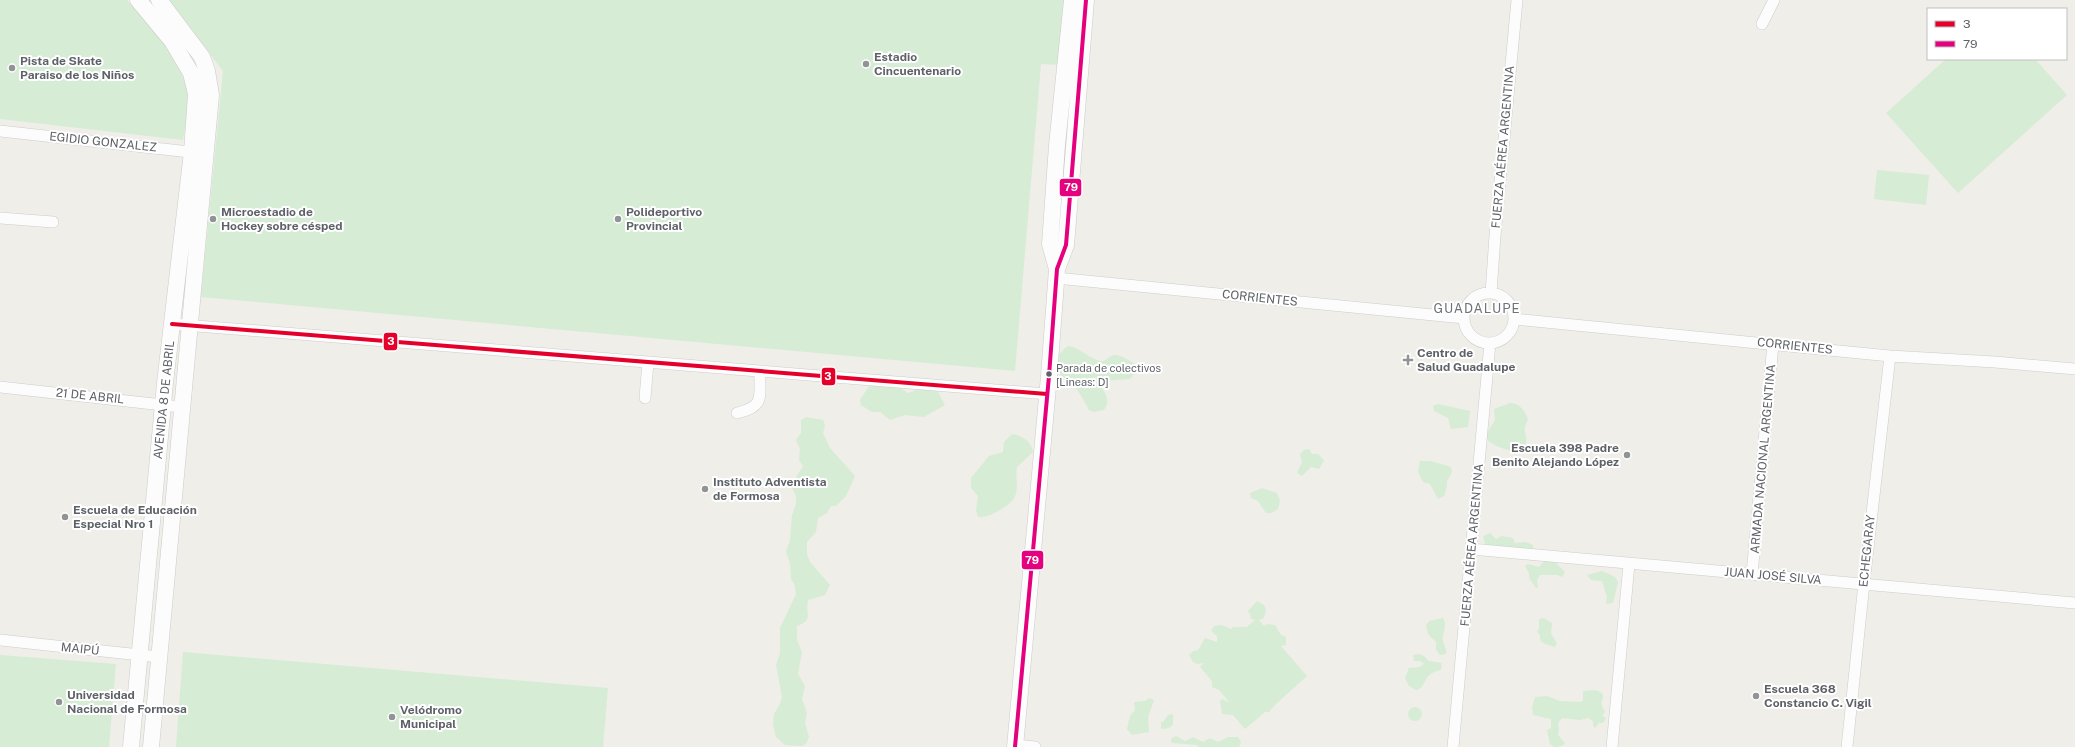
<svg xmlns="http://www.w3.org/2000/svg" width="2075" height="747" viewBox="0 0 2075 747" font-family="'Public Sans',sans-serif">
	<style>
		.green { fill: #d6ecd5 }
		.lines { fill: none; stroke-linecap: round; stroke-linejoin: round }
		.street-casing { stroke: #cccccb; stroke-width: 12 }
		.secondary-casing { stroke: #cbcbca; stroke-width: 17 }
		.street { stroke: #fdfcfc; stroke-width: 11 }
		.secondary { stroke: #fdfcfc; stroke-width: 16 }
		.bus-1-casing { stroke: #fff; stroke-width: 7 }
		.bus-2-casing { stroke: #fff; stroke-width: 7 }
		.bus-1 { stroke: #e4002b; stroke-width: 4 }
		.bus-2 { stroke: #e5007d; stroke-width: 4 }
		.poi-dot { fill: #919395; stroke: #fff; stroke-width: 1.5 }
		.bus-dot { fill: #5e6268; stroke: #fff; stroke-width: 1.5 }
		.labels { text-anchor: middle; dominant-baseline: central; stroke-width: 4; stroke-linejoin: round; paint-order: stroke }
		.bus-label { font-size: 11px; fill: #5e6268; stroke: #fff; text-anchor: start }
		.poi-label { font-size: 12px; font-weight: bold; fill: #5e6268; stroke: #fff; text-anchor: start }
		.street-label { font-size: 12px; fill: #5e6268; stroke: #fff }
		.neighbourhood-label { font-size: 13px; letter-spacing: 1px; fill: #6f747a; stroke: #fff }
		.line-badge { stroke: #fff; stroke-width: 1.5 }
		.badge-label { font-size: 11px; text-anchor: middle; font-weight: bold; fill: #fff }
	</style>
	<rect width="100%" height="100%" fill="#efeee9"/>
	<!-- green -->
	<path class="green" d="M 0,0 L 127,0 C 150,27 181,57 188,94 C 190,106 185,127 183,140 L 0,119 Z
		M 168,0 L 1066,0 L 1061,65 L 1041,64 L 1015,371 L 201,297 L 223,71 Z
		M 1946,59 L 2035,59 L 2067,95 L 1958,193 L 1886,113 Z
		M 1877,170 L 1929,175 L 1926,205 L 1874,199 Z
		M 1068,346 C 1080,348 1089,358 1100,361 C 1106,362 1109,356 1114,355 C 1121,354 1131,362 1137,365 L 1136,371 L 1130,379 L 1103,381 L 1100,386 C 1106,394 1111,401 1104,410 L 1094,412 L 1089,410 C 1084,401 1079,391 1072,383 C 1069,380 1065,379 1062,376 C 1050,364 1057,354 1068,346 Z
		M 895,385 L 908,393 L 924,387 L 937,390 L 945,405 L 924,417 L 905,415 L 890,420 L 880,412 L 872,412 L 861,405 L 860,400 L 869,386 Z
		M 1510,403 C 1520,403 1524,410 1528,419 C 1527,422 1524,427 1525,431 C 1525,435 1527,439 1526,443 C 1522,460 1496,446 1488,441 C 1485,431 1491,428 1495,420 L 1494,409 Z
		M 1438,404 L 1470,411 L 1468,427 L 1451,429 L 1448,418 L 1434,411 L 1433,406 Z
		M 806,417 L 823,420 L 825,425 L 823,433 L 830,448 L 855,476 L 846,496 L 836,506 L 831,506 L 827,513 L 818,518 L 816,532 L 807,542 L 807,554 L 810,562 L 830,585 L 825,595 L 808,600 C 805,614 814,620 797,626 L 797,640 L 802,652 L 798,674 L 805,686 L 802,699 L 807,713 L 805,723 L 809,737 L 806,744 L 801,746 L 785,745 L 776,737 L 773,724 L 774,714 L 780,704 L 782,697 L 776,665 L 780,653 L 780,628 L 796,594 L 794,583 L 791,580 L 790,564 L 786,551 L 790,541 L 792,515 L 796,504 L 796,496 L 791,486 L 803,466 L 799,460 L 800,449 L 796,440 L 801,433 L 801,420 Z
		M 1012,434 C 1022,436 1031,440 1033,452 L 1017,467 C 1015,476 1019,487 1015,496 C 1012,505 988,519 978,517 L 976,510 L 978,496 L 971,488 L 971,478 L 989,456 L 1003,452 L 1004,442 Z
		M 1309,449 L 1312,454 L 1318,454 L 1324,460 L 1319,469 L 1311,467 L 1302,476 L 1297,473 L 1302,462 L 1300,454 L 1304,450 Z
		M 1420,461 L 1431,461 L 1451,467 L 1452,472 L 1447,481 L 1447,486 L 1444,496 L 1438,499 L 1430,484 L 1423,482 L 1418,472 Z
		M 1262,488 L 1277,493 L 1280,501 L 1278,509 L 1271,513 L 1266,513 L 1258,501 L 1251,498 L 1250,493 Z
		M 1490,533 L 1496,539 L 1502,536 L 1513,538 L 1515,543 L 1526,542 L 1533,545 L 1533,550 L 1498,549 L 1485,544 L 1483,536 Z
		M 1545,560 L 1556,563 L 1565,572 L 1562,577 L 1557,575 L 1540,575 L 1537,580 L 1538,588 L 1536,588 L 1529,578 L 1529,573 L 1525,566 L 1528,564 L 1539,567 Z
		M 1602,571 L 1615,577 L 1618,582 L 1613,603 L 1606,604 L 1607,597 L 1602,581 L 1591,580 L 1587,575 Z
		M 1257,601 L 1264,605 L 1266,610 L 1264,618 L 1259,620 L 1264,626 L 1267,624 L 1275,625 L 1281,635 L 1286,637 L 1286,645 L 1281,646 L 1307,676 L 1276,704 L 1269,712 L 1265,712 L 1245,729 L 1233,715 L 1222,714 L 1220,701 L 1222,699 L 1230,703 L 1219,690 L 1212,687 L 1212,681 L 1200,667 L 1204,663 L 1198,664 L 1193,662 L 1189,655 L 1193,651 L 1198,650 L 1205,638 L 1217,642 L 1217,636 L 1211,631 L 1214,626 L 1222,625 L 1231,629 L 1233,627 L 1247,627 L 1255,620 L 1250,618 L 1251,616 L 1248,611 Z
		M 1443,618 C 1448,627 1442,632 1443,641 C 1444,646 1447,649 1446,654 L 1440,655 L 1436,650 L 1436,642 L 1428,634 L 1426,626 L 1429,621 Z
		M 1544,618 L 1552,623 L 1551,633 L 1557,644 L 1554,647 L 1543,643 L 1540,640 L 1540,635 L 1537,632 L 1539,628 L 1539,619 Z
		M 183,652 L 608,688 L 603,747 L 176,747 Z
		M 1419,654 L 1424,656 L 1429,661 L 1442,663 L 1441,670 C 1422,673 1427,688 1416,690 L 1409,686 L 1405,678 L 1409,668 L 1420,667 L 1424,664 L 1420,661 L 1414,661 L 1413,655 Z
		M 0,655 L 116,664 L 109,747 L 0,747 Z
		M 1595,690 C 1610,695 1599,698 1602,706 C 1602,708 1604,709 1605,712 L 1602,716 L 1606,718 L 1603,723 L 1599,723 L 1595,728 L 1593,725 L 1593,721 L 1588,718 L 1580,720 L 1562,718 L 1558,723 L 1559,730 L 1558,735 L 1565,743 L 1562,746 L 1554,747 L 1550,744 L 1547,730 L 1551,728 L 1551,719 L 1533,715 L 1532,707 L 1535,697 L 1547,696 L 1560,701 L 1580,702 L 1583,701 L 1583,691 Z
		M 1149,698 L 1154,700 L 1148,717 L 1149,732 L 1132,735 L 1127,729 L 1130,716 L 1135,710 L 1134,702 L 1145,701 Z
		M1408 714a7 7 0 1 1 14 0a7 7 0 1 1-14 0Z
		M 1173,714 L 1173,725 L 1169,728 L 1161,729 L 1161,722 L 1163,722 L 1168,715 Z
		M 1176,736 L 1185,741 L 1193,737 L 1203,742 L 1210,738 L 1218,742 L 1228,737 L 1238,737 L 1241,742 L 1239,747 L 1199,747 L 1197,745 L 1173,743 L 1171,742 L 1171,739 Z"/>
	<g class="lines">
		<defs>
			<path id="street" d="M 1762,24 L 1774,0
				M 0,131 L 199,153
				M 0,218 L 53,222
				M 1056,278 L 1464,318
				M 1491,293 L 1495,236 L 1517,0
				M1464 318a25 25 0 1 1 50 0a25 25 0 1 1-50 0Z
				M 1514,319 L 1890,356 L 1995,362 L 2075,369
				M 172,324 L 1047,394
				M 0,387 L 181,407
				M 645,398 L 648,362
				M 737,413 C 766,406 759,397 760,371
				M 1471,549 L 2075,603
				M 1752,574 L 1773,344
				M 0,640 L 159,657
				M 1015,745 L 1035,747
				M 1453,747 L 1490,343
				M 1612,747 L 1629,564
				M 1847,747 L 1864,583 L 1890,356"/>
			<path id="secondary" d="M 1057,269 L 1050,244 L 1057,145 L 1072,0
				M 131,747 L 165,383 L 192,152 L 196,94 L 191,73 L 172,41 L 138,0
				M 151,747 L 211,95 L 207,71 L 202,57 L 159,0
				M 1015,747 L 1049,376 L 1057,269 L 1066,245 L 1086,0"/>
		</defs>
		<!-- street casing -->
		<use href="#street" class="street-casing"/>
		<!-- secondary casing -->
		<use href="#secondary" class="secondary-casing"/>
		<!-- street -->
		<use href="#street" class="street"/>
		<!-- secondary -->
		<use href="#secondary" class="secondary"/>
		<defs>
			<path id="bus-1" d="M 172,324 L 1047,394"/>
			<path id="bus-2" d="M 1015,747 L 1049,376 L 1057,269 L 1066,245 L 1086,0"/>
		</defs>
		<!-- bus-1 casing -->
		<use href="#bus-1" class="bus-1-casing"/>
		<!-- bus-2 casing -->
		<use href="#bus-2" class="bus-2-casing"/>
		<!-- bus-1 -->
		<use href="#bus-1" class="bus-1"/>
		<!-- bus-2 -->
		<use href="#bus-2" class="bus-2"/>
	</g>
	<!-- markers -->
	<g class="poi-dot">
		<circle cx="866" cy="64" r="4"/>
		<circle cx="12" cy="68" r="4"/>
		<circle cx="213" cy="219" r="4"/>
		<circle cx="618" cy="219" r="4"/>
		<path d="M1406 354h4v4h4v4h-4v4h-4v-4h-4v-4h4z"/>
		<circle cx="1627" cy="455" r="4"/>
		<circle cx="705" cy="489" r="4"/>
		<circle cx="65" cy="517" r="4"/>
		<circle cx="1756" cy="696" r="4"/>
		<circle cx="59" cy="702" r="4"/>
		<circle cx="392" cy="717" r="4"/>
	</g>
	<circle class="bus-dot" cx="1049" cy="374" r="3.5"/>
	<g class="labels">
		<!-- bus labels -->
		<g class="bus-label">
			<text x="1056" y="368">Parada de colectivos<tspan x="1056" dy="14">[Lineas: D]</tspan></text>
		</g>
		<!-- poi labels -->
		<g class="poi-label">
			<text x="874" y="57">Estadio<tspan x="874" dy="14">Cincuentenario</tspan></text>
			<text x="20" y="61">Pista de Skate<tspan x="20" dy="14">Paraiso de los Niños</tspan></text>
			<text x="221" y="212">Microestadio de<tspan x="221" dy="14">Hockey sobre césped</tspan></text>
			<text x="626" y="212">Polideportivo<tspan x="626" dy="14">Provincial</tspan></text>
			<text x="1417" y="353">Centro de<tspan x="1417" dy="14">Salud Guadalupe</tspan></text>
			<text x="1619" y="448" text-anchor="end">Escuela 398 Padre<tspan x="1619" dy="14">Benito Alejando López</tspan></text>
			<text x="713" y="482">Instituto Adventista<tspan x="713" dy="14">de Formosa</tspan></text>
			<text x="73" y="510">Escuela de Educación<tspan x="73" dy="14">Especial Nro 1</tspan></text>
			<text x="1764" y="689">Escuela 368<tspan x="1764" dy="14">Constancio C. Vigil</tspan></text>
			<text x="67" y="695">Universidad<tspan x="67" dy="14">Nacional de Formosa</tspan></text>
			<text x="400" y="710">Velódromo<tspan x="400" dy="14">Municipal</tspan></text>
		</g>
		<!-- street labels -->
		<g class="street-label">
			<text transform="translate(103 142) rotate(6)">EGIDIO GONZALEZ</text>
			<text transform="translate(1503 147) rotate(-85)">FUERZA AÉREA ARGENTINA</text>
			<text transform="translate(1260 298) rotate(6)">CORRIENTES</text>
			<text transform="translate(1795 346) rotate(6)">CORRIENTES</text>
			<text transform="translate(90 396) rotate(6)">21 DE ABRIL</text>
			<text transform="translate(164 400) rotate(-84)">AVENIDA 8 DE ABRIL</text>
			<text transform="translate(1763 459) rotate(-85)">ARMADA NACIONAL ARGENTINA</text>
			<text transform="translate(1472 545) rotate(-85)">FUERZA AÉREA ARGENTINA</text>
			<text transform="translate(1867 551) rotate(-84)">ECHEGARAY</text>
			<text transform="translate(1773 576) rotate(5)">JUAN JOSÉ SILVA</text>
			<text transform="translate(80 649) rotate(6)">MAIPÚ</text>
		</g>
		<!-- neighbourhood labels -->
		<g class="neighbourhood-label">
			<text x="1477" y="308">GUADALUPE</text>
		</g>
	</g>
	<g class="line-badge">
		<rect x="1059" y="178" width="23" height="19" rx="4" fill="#e5007d"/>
		<rect x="383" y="332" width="15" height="19" rx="4" fill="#e4002b"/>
		<rect x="821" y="367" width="15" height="19" rx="4" fill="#e4002b"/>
		<rect x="1021" y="550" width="23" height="20" rx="4" fill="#e5007d"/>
	</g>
	<g class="badge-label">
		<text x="1071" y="191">79</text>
		<text x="391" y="345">3</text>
		<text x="828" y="380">3</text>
		<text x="1032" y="564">79</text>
	</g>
	<!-- legend -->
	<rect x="1927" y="8" width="140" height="52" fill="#ffffff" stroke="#bfc0c3"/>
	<rect x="1935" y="21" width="20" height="6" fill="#e4002b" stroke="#bfc0c3"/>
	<text x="1963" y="28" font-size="12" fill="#5e6268">3</text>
	<rect x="1935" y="41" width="20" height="6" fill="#e5007d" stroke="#bfc0c3"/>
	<text x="1963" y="48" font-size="12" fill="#5e6268">79</text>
</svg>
